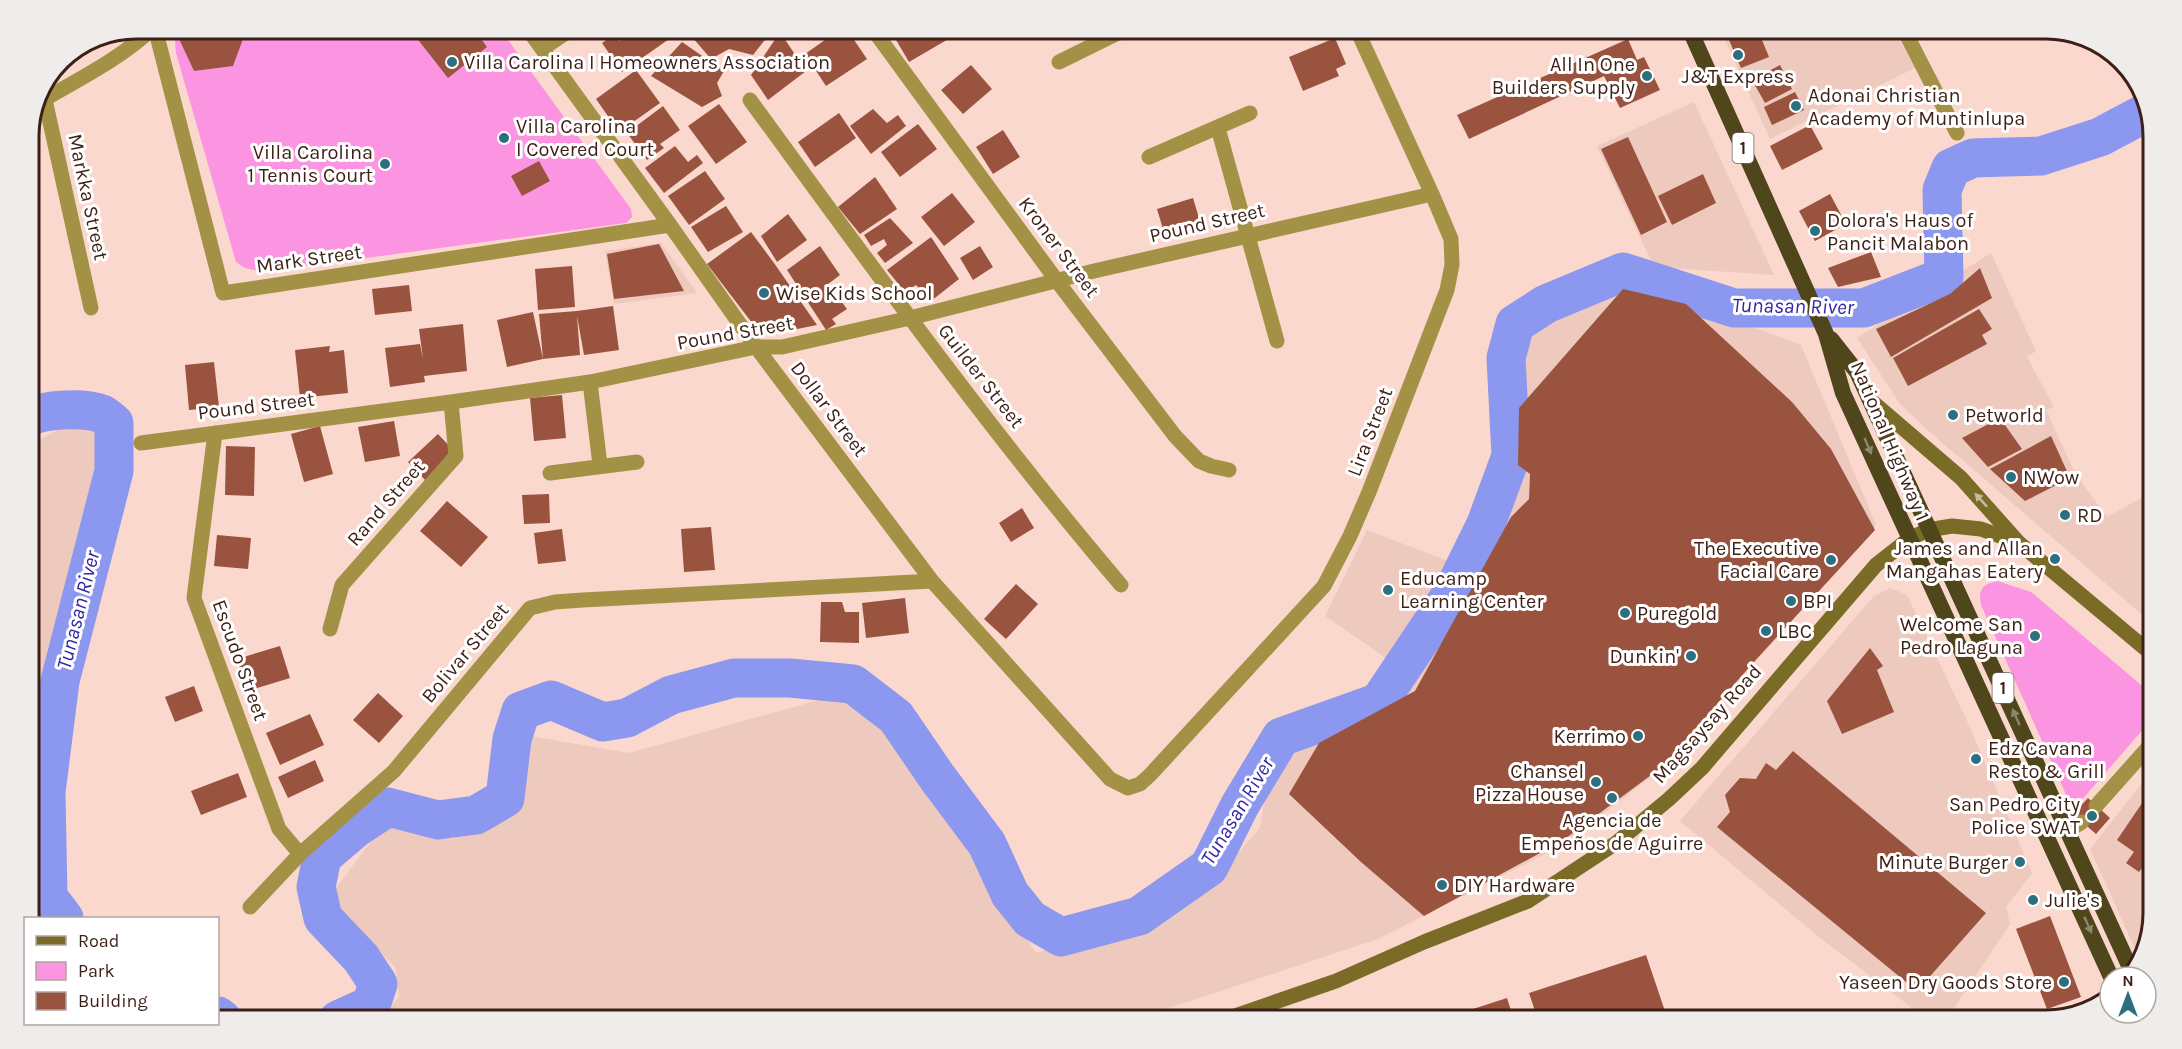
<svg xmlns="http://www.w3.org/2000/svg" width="2182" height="1049" viewBox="0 0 2182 1049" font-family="Karla,sans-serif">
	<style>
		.built { fill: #edc9be }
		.green { fill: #fb95e1 }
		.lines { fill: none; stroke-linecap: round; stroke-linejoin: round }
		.river { stroke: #8c97ef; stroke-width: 39 }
		.building { fill: #9a533e }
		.pedestrian { stroke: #a39245; stroke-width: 15 }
		.minor { stroke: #a39245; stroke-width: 15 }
		.secondary { stroke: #7a6c26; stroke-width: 15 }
		.trunk { stroke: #4f461c; stroke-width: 16 }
		.oneway { fill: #8d876b }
		.oneway2 { fill: #c3bd9d }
		.poi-dot { fill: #2b6f80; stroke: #fff; stroke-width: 2 }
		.labels { text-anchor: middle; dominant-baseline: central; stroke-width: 6; stroke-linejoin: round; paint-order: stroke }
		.shield { fill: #fff; stroke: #77625c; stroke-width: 1.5 }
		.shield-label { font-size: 18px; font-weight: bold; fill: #3d1f16 }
		.poi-label { font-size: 20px; fill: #3d1f16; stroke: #fff; text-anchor: start }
		.street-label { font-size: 20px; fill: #3d1f16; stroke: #fff }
		.water-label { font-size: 21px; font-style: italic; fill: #3427a6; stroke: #fff }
		.rim { fill: none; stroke: #3d1f16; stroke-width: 3 }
	</style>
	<rect width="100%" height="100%" fill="#fad8ce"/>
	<!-- built -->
	<path class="built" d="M 1720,29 L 1893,29 L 1915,68 L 1770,139 Z
		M 1694,102 L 1774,275 L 1654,267 L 1597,146 Z
		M 661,243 L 697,293 L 614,304 L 605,251 Z
		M 1991,253 L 2036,351 L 2027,357 L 2054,407 L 2046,410 L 2075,473 L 2107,517 L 2145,496 L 2153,511 L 2153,624 L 1932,434 L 1900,404 L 1857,338 Z
		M 1624,285 L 1715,313 L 1801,345 L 1876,525 L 1663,767 L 1565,844 L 1378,939 L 1175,1006 L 1112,1020 L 379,1020 L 399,997 L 396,968 L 328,899 L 383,825 L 453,839 L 516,803 L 530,736 L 629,753 L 844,693 L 877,712 L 1036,953 L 1156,919 L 1210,886 L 1260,828 L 1267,784 L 1311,734 L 1403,693 L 1502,534 L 1516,472 L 1520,365 L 1535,324 Z
		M 92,421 L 104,429 L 76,548 L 70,592 L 48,647 L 36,737 L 32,882 L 52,918 L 29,918 L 29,446 L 70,423 Z
		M 1367,530 L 1453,563 L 1396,665 L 1325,616 Z
		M 1890,588 L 1907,595 L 1968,723 L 2032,873 L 2006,907 L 2010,924 L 1946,1020 L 1928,1020 L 1819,937 L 1680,821 L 1873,597 Z
		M 2153,769 L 2153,913 L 2141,962 L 2090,849 Z"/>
	<!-- green -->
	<path class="green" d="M 174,28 L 500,29 L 631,209 L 632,217 L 626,223 L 262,272 L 245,268 L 236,262 L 176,53 Z
		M 1997,581 L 2031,592 L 2153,695 L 2153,718 L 2073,810 L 1981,605 C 1978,590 1982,584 1997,581 Z"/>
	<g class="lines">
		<!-- river -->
		<path class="river" d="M 29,417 C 45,409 85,407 102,414 C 106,416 110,420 114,423 L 114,471 L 60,681 L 46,792 L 48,897 L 64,918
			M 218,1016 L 223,1020
			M 338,1020 L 371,1005 L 378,984 L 361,958 L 323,918 L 316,887 L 322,857 L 356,828 L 388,807 L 438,820 L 476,815 L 505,798 L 512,739 L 521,711 L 551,700 L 603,722 L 627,718 L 671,695 L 734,678 L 790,678 L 853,684 L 896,717 L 937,777 L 987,844 L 1010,894 L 1030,919 L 1061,937 L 1139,916 L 1209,867 L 1240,805 L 1281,737 L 1379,702 L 1452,593 L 1486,524 L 1511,456 L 1506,358 L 1515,324 L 1546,304 L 1623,272 L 1734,308 L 1864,308 L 1944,277 L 1942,190 L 1951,168 L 1973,158 L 2041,156 L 2100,137 L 2147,112"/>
	</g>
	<!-- building -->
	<path class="building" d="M 174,28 L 247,28 L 233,66 L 194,71 Z
		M 415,28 L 473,28 L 487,47 L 448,78 L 412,32 Z
		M 627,28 L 666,28 L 672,37 L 622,72 L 602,43 L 615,34 L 619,41 L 630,33 Z
		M 702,28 L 767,28 L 772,31 L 753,55 L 729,49 L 711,59 L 692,37 Z
		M 842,28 L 846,28 L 867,59 L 826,86 L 805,54 Z
		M 889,28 L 953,28 L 957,34 L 909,62 Z
		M 1757,28 L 1769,57 L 1741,68 L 1729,40 Z
		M 780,32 L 806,71 L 768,100 L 751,75 Z
		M 1335,38 L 1346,64 L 1336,69 L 1339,76 L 1303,91 L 1289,57 Z
		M 1628,39 L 1637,60 L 1644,57 L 1660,90 L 1620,108 L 1604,76 L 1469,139 L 1457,115 Z
		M 682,42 L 724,71 L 717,83 L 722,96 L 702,107 L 651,76 Z
		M 971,65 L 992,89 L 963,114 L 941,90 Z
		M 1780,65 L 1792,89 L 1765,103 L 1752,80 Z
		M 636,70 L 660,103 L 619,132 L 596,99 Z
		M 1795,92 L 1804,110 L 1772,125 L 1764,107 Z
		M 719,104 L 747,142 L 716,164 L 688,126 Z
		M 663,106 L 680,130 L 660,144 L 664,148 L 647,160 L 627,133 Z
		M 873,109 L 887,123 L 898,115 L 906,126 L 871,154 L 850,126 Z
		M 839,113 L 856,138 L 815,167 L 798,142 Z
		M 918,124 L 937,149 L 900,177 L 881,152 Z
		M 1810,125 L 1823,149 L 1782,170 L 1770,146 Z
		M 1003,130 L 1020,157 L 993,174 L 976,147 Z
		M 1628,137 L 1667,222 L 1641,235 L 1601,149 Z
		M 675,146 L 688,162 L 697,155 L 703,163 L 664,193 L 645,168 Z
		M 539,161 L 550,181 L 522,196 L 511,176 Z
		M 705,171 L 725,199 L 689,225 L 668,196 Z
		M 1703,174 L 1716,203 L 1672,225 L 1658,196 Z
		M 875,177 L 897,209 L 860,234 L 838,207 Z
		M 952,193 L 975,222 L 944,246 L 921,217 Z
		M 1830,194 L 1846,224 L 1815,241 L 1799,211 Z
		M 1193,198 L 1202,228 L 1166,239 L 1157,209 Z
		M 726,206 L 743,232 L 708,252 L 691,227 Z
		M 788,214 L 807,240 L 777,262 L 761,236 Z
		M 890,218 L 913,243 L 885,263 L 877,253 L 887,245 L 884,239 L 871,246 L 864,235 Z
		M 751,232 L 774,263 L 817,325 L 767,335 L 759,332 L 707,264 Z
		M 931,237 L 959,279 L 931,301 L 916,285 L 905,292 L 887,270 Z
		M 659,244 L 684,291 L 614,299 L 607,254 Z
		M 820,246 L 840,275 L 828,284 L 847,309 L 832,319 L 836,324 L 826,330 L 787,270 Z
		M 980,246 L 993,267 L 973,280 L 960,258 Z
		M 1871,252 L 1881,277 L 1838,287 L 1828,268 Z
		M 572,266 L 575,307 L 538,310 L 535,269 Z
		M 1980,268 L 1992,298 L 1891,357 L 1876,329 L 1950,294 Z
		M 409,285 L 412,311 L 375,315 L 372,289 Z
		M 1623,289 L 1686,304 L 1792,402 L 1831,449 L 1875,530 L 1752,664 L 1662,767 L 1562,841 L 1424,916 L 1361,862 L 1289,794 L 1319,743 L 1415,691 L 1511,517 L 1529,499 L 1530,474 L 1518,465 L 1519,408 Z
		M 613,306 L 619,350 L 584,355 L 577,316 L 580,355 L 543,359 L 507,367 L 497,320 L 533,312 L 543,359 L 539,314 L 577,311 Z
		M 1979,309 L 1992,329 L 1982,335 L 1987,344 L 1908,386 L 1893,358 Z
		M 463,324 L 467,371 L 424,376 L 425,382 L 390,387 L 385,348 L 420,344 L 423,359 L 419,329 Z
		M 330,346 L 329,352 L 344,350 L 348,393 L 300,398 L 295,350 Z
		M 214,362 L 219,407 L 189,410 L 185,365 Z
		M 562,395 L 566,438 L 534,441 L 530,398 Z
		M 2000,418 L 2022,449 L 1988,467 L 1962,438 Z
		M 394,421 L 400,456 L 365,462 L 358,427 Z
		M 320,426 L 333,474 L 304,482 L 291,434 Z
		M 438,434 L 455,452 L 425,480 L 408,462 Z
		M 2051,436 L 2070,478 L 2025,501 L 1990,469 Z
		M 226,446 L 255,447 L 254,496 L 225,495 Z
		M 549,494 L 550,523 L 524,524 L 522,495 Z
		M 447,501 L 488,537 L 461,567 L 420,531 Z
		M 1022,508 L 1034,528 L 1011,542 L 999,523 Z
		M 711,527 L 715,570 L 684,572 L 681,529 Z
		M 562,529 L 566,561 L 538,564 L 534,533 Z
		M 217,535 L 251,538 L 248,569 L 214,566 Z
		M 1016,584 L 1038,604 L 1006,639 L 984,619 Z
		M 905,598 L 909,633 L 866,638 L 862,603 Z
		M 821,602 L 842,602 L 845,612 L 859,612 L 859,643 L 820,642 Z
		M 280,646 L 290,678 L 247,691 L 237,659 Z
		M 1870,648 L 1883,666 L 1877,670 L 1894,712 L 1842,734 L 1827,701 Z
		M 194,686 L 203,711 L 175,722 L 165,697 Z
		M 378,693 L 403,716 L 379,743 L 353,720 Z
		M 310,714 L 324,745 L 280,765 L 266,733 Z
		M 1793,751 L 1986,913 L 1917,991 L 1717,827 L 1730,812 L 1725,795 L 1740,778 L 1756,779 L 1766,763 L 1776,770 Z
		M 315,760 L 324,781 L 288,798 L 278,777 Z
		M 238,773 L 247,797 L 201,815 L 191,791 Z
		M 2153,787 L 2153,865 L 2147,861 L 2139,872 L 2126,863 L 2134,852 L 2117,840 Z
		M 2088,798 L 2110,818 L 2096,834 L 2073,814 Z
		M 2050,916 L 2081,997 L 2047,1009 L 2016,929 Z
		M 1646,955 L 1668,1020 L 1538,1020 L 1529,993 Z
		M 1507,998 L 1514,1020 L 1439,1020 Z"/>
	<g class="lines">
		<!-- pedestrian -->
		<path class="pedestrian" d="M 2096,806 L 2153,742
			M 2067,831 L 2082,822"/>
		<!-- minor -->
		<path class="minor" d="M 155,28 L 223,293 L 670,225
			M 527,28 L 670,225 L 756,347 L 932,581 L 1110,779 L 1128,788 L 1140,784 L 1150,775 L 1324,586 L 1350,536 L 1369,492 L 1447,290 L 1452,265 L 1451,239 L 1432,194 L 1356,28
			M 872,28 L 1057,281 L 1175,436 L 1199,461 L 1211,466 L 1229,470
			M 1903,28 L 1957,133
			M 542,49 L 573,28
			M 1059,62 L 1128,28
			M 44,95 L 91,308
			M 45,99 C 83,77 121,58 153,28
			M 750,100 C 870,264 989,430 1121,585
			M 1218,128 L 1277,341
			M 1149,157 L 1250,113
			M 590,382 L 600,465
			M 215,433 L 194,598 L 279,829 L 300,854
			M 141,443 L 451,402 L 590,382 L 756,347 L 782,347 L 910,318 L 1094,271 L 1432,194
			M 550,473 L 637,462
			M 330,629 L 342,585 L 456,456 L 451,402
			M 250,907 L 300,854 L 394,771 L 530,608 L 555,602 L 583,600 L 932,581"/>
		<!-- secondary -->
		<path class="secondary" d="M 1869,399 L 1961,478 L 2019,543 L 2153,655
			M 1223,1020 L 1336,981 L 1424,942 L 1528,901 L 1616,843 L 1669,799 L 1702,768 L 1876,565 L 1909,539 L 1928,530 L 1952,526 L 1981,529 L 2019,543"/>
		<!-- trunk -->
		<path class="trunk" d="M 1689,28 L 1826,334 L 1843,393 L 2111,977
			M 1831,339 L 1857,372 L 2132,972"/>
	</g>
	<!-- one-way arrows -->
	<defs><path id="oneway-solid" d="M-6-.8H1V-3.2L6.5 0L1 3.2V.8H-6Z" transform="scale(1.5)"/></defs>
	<g class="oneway">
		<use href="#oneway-solid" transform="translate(1868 446) rotate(67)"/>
		<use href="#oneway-solid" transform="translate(2016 717) rotate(-114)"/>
		<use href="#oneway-solid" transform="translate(2088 925) rotate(66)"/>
	</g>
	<use class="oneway2" href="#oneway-solid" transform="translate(1981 500) rotate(-132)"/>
	<!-- markers -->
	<g class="poi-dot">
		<circle cx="1738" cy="55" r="6"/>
		<circle cx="452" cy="62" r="6"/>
		<circle cx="1647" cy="76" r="6"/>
		<circle cx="1796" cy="106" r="6"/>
		<circle cx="504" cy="138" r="6"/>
		<circle cx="385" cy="164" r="6"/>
		<circle cx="1815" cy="231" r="6"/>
		<circle cx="764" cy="293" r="6"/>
		<circle cx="1953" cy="415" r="6"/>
		<circle cx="2011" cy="477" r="6"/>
		<circle cx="2065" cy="515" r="6"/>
		<circle cx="2055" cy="559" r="6"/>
		<circle cx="1831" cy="560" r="6"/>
		<circle cx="1388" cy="590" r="6"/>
		<circle cx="1791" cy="601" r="6"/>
		<circle cx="1625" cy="613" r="6"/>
		<circle cx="1766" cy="631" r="6"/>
		<circle cx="2035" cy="636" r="6"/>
		<circle cx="1691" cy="656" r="6"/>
		<circle cx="1638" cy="736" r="6"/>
		<circle cx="1976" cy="759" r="6"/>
		<circle cx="1596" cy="782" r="6"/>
		<circle cx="1612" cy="798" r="6"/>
		<circle cx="2092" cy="816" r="6"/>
		<circle cx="2020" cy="862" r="6"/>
		<circle cx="1442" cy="885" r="6"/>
		<circle cx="2033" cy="900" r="6"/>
		<circle cx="2064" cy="982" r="6"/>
	</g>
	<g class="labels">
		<!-- shield labels -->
		<g class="shield">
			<rect x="1732.5" y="133" width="21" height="30" rx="4.5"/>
			<rect x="1992.5" y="673" width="21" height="30" rx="4.5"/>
		</g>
		<g class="shield-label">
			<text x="1743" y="148">1</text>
			<text x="2003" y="688">1</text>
		</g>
		<!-- poi labels -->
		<g class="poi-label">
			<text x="464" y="62">Villa Carolina I Homeowners Association</text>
			<text x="1635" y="64" text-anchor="end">All In One<tspan x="1635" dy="23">Builders Supply</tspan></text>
			<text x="1738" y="76" text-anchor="middle">J&amp;T Express</text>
			<text x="1808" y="95">Adonai Christian<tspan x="1808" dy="23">Academy of Muntinlupa</tspan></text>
			<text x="516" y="126">Villa Carolina<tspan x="516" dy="23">I Covered Court</tspan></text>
			<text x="373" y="152" text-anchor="end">Villa Carolina<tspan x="373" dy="23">1 Tennis Court</tspan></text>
			<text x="1827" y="220">Dolora's Haus of<tspan x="1827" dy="23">Pancit Malabon</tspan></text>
			<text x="776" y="293">Wise Kids School</text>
			<text x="1965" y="415">Petworld</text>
			<text x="2023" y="477">NWow</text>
			<text x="2077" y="515">RD</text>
			<text x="1819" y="548" text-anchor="end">The Executive<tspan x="1819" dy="23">Facial Care</tspan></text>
			<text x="2043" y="548" text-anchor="end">James and Allan<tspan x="2043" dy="23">Mangahas Eatery</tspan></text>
			<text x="1400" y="578">Educamp<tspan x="1400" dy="23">Learning Center</tspan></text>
			<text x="1803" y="601">BPI</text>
			<text x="1637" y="613">Puregold</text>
			<text x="2023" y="624" text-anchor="end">Welcome San<tspan x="2023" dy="23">Pedro Laguna</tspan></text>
			<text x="1778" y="631">LBC</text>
			<text x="1679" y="656" text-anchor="end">Dunkin'</text>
			<text x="1626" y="736" text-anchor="end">Kerrimo</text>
			<text x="1988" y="748">Edz Cavana<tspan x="1988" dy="23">Resto &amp; Grill</tspan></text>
			<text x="1584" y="771" text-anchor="end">Chansel<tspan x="1584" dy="23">Pizza House</tspan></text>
			<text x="2080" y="804" text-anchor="end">San Pedro City<tspan x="2080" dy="23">Police SWAT</tspan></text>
			<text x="1612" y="820" text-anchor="middle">Agencia de<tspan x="1612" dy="23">Empeños de Aguirre</tspan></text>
			<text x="2008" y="862" text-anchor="end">Minute Burger</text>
			<text x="1454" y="885">DIY Hardware</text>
			<text x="2045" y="900">Julie's</text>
			<text x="2052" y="982" text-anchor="end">Yaseen Dry Goods Store</text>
		</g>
		<!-- street labels -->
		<g class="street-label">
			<text transform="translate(88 197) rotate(78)">Markka Street</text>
			<text transform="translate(1207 223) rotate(-13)">Pound Street</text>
			<text transform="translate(1059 247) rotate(53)">Kroner Street</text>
			<text transform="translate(309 259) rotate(-8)">Mark Street</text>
			<text transform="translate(735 333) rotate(-10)">Pound Street</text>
			<text transform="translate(981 376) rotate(52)">Guilder Street</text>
			<text transform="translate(256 406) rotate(-7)">Pound Street</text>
			<text transform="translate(829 409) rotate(53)">Dollar Street</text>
			<text transform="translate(1370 432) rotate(-69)">Lira Street</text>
			<text transform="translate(1890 441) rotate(67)">National Highway 1</text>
			<text transform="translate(386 503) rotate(-49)">Rand Street</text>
			<text transform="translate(465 653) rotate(-50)">Bolivar Street</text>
			<text transform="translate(240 660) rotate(70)">Escudo Street</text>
			<text transform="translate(1707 724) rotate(-48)">Magsaysay Road</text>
		</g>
		<!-- water labels -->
		<g class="water-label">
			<text transform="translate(1793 306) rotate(1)">Tunasan River</text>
			<text transform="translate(78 610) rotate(-76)">Tunasan River</text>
			<text transform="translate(1237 811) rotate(-59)">Tunasan River</text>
		</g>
	</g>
	<!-- crop -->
	<path d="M0 0H2182V1049H0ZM136 39H2046A97 97 0 0 1 2143 136V913A97 97 0 0 1 2046 1010H136A97 97 0 0 1 39 913V136A97 97 0 0 1 136 39Z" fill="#efedec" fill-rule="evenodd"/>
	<path class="rim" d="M136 39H2046A97 97 0 0 1 2143 136V913A97 97 0 0 1 2046 1010H136A97 97 0 0 1 39 913V136A97 97 0 0 1 136 39Z"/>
	<!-- legend -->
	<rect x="24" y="917" width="195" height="108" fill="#ffffff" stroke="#b1a5a2" stroke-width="1.5"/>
	<rect x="36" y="936" width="30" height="9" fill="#7a6c26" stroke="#b1a5a2" stroke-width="1.5"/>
	<text x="78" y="947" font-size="18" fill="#3d1f16">Road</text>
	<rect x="36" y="962" width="30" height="18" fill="#fb95e1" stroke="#b1a5a2" stroke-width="1.5"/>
	<text x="78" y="977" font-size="18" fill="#3d1f16">Park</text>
	<rect x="36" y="992" width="30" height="18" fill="#9a533e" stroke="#b1a5a2" stroke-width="1.5"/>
	<text x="78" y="1007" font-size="18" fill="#3d1f16">Building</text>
	<!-- north arrow -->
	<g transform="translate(2128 995)"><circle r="28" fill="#ffffff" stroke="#b1a5a2" stroke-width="1.5"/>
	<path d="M0-4.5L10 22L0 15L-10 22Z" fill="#2b6f80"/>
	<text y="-9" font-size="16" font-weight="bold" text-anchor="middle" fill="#3d1f16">N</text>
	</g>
</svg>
